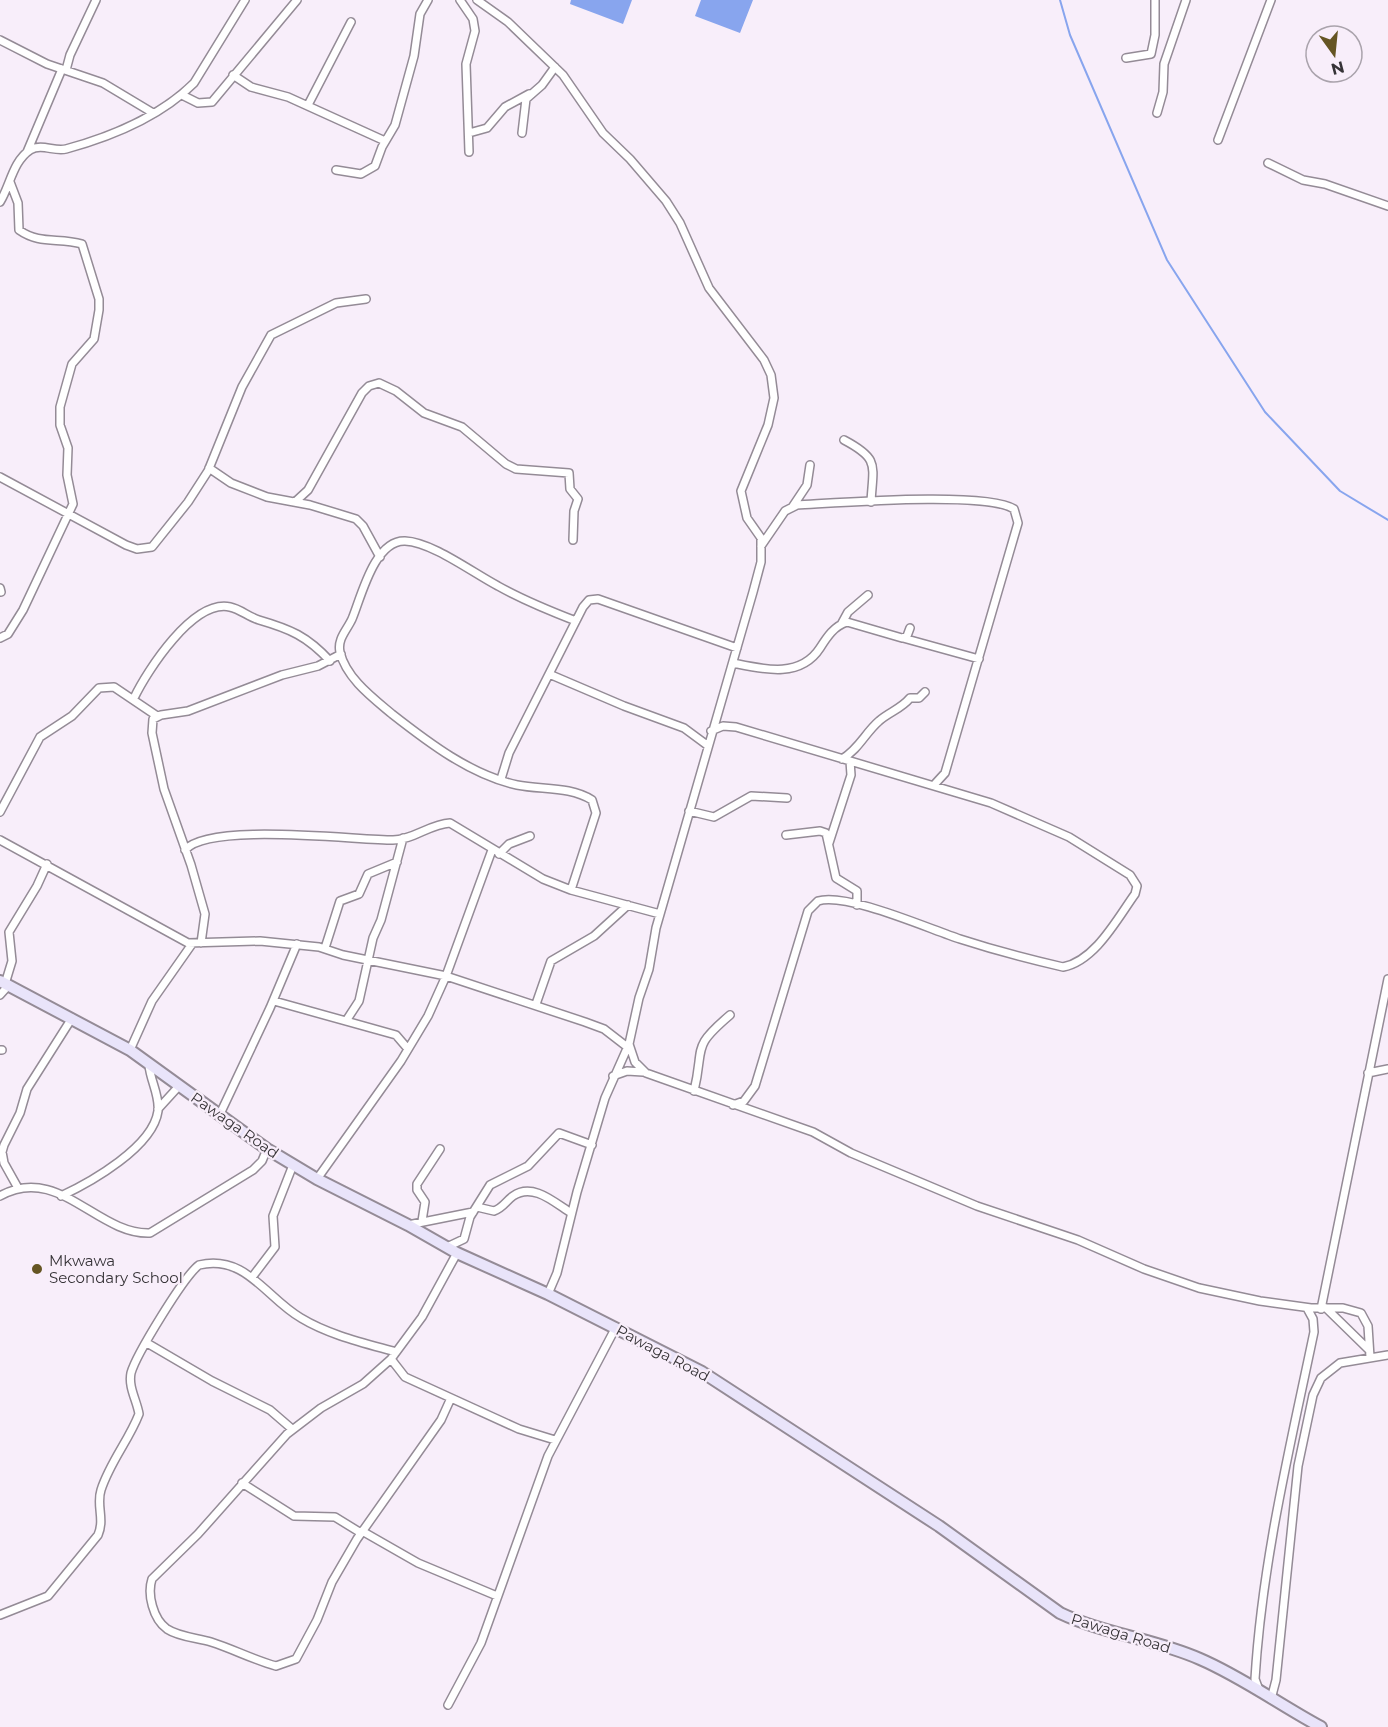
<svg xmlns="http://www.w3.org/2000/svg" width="1388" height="1727" viewBox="0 0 1388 1727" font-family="Montserrat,sans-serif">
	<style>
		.water { fill: #88a5ee }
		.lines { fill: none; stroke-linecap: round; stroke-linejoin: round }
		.stream { stroke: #88a5ee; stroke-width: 2 }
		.street-casing { stroke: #948b96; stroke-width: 10 }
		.secondary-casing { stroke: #948b96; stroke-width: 14 }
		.street { stroke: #fff; stroke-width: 7 }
		.secondary { stroke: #e9e4fa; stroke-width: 10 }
		.poi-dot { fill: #655523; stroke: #f8eefa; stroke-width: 2 }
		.labels { text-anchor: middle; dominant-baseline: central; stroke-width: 4.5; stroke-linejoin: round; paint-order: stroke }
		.street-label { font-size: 15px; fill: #363337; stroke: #f8eefa }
		.poi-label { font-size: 15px; fill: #363337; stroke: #f8eefa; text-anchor: start }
	</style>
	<rect width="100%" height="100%" fill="#f8eefa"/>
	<!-- water -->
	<path class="water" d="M 571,0 L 632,0 L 623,24 L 570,4 Z
		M 701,0 L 753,0 L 740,33 L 695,16 Z"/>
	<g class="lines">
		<!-- stream -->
		<path class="stream" d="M 1060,0 L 1070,35 L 1167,260 L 1265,412 L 1340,491 L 1388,520"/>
		<defs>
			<path id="street" d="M 460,0 L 473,19 L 475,31 L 466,64 L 469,152
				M 477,0 L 508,22 L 563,75 L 603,133 L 630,159 L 666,201 L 680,223 L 709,288 L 764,360 L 771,375 L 774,398 L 768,425 L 741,491 L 747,518 L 761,538 L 761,562 L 753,592 L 656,928 L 649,969 L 639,998 L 629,1044 L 605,1098 L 577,1192 L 557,1273 L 548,1294
				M 0,40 L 47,64 L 103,83 L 153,113
				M 1126,58 L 1151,54 L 1155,35 L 1155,0
				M 66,70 L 70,55 L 96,0
				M 233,75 L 251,87 L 288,97 L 385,141
				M 182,95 L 198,103 L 212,102 L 297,0
				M 308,105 L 351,22
				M 1157,113 L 1163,92 L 1164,64 L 1186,0
				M 469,133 L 487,128 L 505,107 L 529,94
				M 522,133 L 526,99 L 542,85 L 555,67
				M 1218,140 L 1271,0
				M 27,152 L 62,69
				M 1268,163 L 1303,180 L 1325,184 L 1388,206
				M 336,170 L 361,174 L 375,166 L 382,147 L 395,125 L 414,56 L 420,14 L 428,0
				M 0,202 C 10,186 13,161 30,150 C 42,143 54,152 66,149 C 110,137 161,116 194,83 L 245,0
				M 844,440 C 880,459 873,465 871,502
				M 209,468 L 231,483 L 267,497 L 310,505 L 356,519 L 363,526 L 380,557
				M 0,477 L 126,545 L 137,549 L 152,547 L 188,502 L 208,471 L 242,387 L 271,335 L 336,303 L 366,299
				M 295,502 L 308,490 L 362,393 L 369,386 L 379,383 L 396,391 L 424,413 L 462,427 L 506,464 L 516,469 L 569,473 L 570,489 L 578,499 L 574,511 L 573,540
				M 793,506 L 807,485 L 810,465
				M 761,546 L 785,511 L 797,505 C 837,503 986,491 1014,509 L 1018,523 L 945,773 L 934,785
				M 0,588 L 1,592
				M 842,623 L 848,612 L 868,595
				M 0,638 L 8,634 L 23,610 L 73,504 L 67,475 L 68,448 L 60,425 L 60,407 L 72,364 L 94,339 L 99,310 L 99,299 L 82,244 C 59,237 40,245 19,230 L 18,203 L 10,182
				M 903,638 L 979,659
				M 733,663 C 762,669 800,679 820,648 C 827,637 834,626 847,622 L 902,638 L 907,636 L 910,628
				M 549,674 L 624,706 L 684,728 L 707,745
				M 134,698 C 147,671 193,599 230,607 C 240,609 249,617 259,620 C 290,629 307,636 330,661
				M 711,731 L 723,726 L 736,727 L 991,803 L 1069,837 L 1130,875 L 1137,886 L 1135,894 C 1117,919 1095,961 1063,967 C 1028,959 994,950 960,939 C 929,929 846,892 818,901 L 808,911 L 755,1086 L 744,1101 L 733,1105
				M 842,759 C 859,749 865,733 879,721 C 889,712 901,709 910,698 L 919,698 L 925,692
				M 501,779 L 509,753 L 583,607 L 589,600 L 598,599 L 737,648
				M 689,811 L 714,817 L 751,796 L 787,798
				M 0,812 L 40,737 L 72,716 L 99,688 L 114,687 L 157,716
				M 786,835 L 820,831 L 826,833 L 836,878 L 857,891 L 857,905
				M 0,840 L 188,943 L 260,941 L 319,947 L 343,955 L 446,976 L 585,1022 L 604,1029 L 626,1046
				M 829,843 L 851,775 L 850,761
				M 185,850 C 209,822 353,840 393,840 C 413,840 430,824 450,823 L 543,879 L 571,890 L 660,914
				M 499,854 L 509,844 L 530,836
				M 571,890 L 596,813 L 592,800 C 570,786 542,790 517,785 C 471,775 429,743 392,714 C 373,698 346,678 340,652 C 337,639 347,630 352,619 C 361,598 374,540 405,541 C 432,542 473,573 498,586 C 523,600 550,611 576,621
				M 201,943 L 205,914 L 191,865 L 164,789 L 152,733 L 153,719 L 161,715 L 188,711 L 282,675 L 318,666 L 341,654
				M 325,948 L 340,901 L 359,894 L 368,874 L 397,862
				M 5,984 L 12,961 L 9,932 L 37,886 L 47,864
				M 0,995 L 9,985
				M 274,1001 L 396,1035 L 408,1049
				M 536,1004 L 551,961 L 594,936 L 628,905
				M 346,1021 L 359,1001 L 373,938 L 381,920 L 403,838
				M 629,1044 L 635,1062 L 646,1073 L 813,1132 L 851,1153 L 977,1206 L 1078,1240 L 1144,1269 L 1199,1288 L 1260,1301 L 1311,1308 L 1343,1308 L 1361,1313 L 1368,1326 L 1370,1357
				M 0,1050 L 2,1050
				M 130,1050 L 152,1001 L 192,944
				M 1368,1073 L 1388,1069
				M 613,1076 L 627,1071 L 643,1072
				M 694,1091 C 705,1046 690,1049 730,1015
				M 158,1109 L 179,1086
				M 220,1114 L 270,1008 L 297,944
				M 317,1179 L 401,1061 L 428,1016 L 446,976 L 492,850
				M 18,1188 L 4,1163 L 2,1152 L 4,1145 L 20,1113 L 27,1089 L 72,1018
				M 0,1196 C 58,1163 97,1235 150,1233 L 253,1170 L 262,1161 L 267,1149
				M 61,1196 C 91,1182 153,1147 158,1111 C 160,1096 150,1080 149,1065
				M 477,1207 L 494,1211 C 503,1208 506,1201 513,1196 C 533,1182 555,1203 571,1213
				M 422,1221 L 425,1202 L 417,1190 L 417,1184 L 440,1149
				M 408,1225 L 473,1212
				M 447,1247 L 464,1239 L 470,1217 L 490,1185 L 528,1166 L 559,1133 L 592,1145
				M 253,1276 L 275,1247 L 273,1216 L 293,1165
				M 1326,1308 L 1369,1350
				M 1321,1309 L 1388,979
				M 147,1343 L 212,1381 L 270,1410 L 292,1429
				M 391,1359 L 405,1377 L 519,1429 L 555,1440
				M 451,1398 L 441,1420 L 357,1539 L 332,1582 L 317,1620 L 296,1659 L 276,1666 C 254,1660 233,1649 211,1642 C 198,1638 179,1637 167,1629 C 153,1619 147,1594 152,1579 L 198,1534 L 287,1434 L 321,1408 L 363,1384 L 391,1359 L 422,1317 L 457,1253
				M 242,1483 L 294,1516 L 335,1517 L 361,1533
				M 362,1531 L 418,1563 L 497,1596
				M 0,1615 L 48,1596 L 98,1535 C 105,1519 96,1505 101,1490 C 110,1462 129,1440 139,1414 C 137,1401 128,1387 131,1373 C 136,1355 184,1276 199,1265 C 246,1254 266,1298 301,1318 C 329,1335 364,1343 396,1352
				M 1259,1690 L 1255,1679 C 1262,1562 1290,1447 1314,1332 L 1313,1319 L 1307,1308
				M 1271,1699 L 1276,1680 L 1298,1466 L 1313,1395 L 1321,1378 L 1340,1363 L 1388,1355
				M 448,1705 L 481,1643 L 548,1456 L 616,1327"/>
			<path id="secondary" d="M 0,981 L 130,1050 L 267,1149 L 317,1179 L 408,1225 L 457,1253 L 548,1294 L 702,1372 L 939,1526 L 1060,1613 C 1104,1634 1155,1639 1200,1659 C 1242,1677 1280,1705 1321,1727"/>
		</defs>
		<!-- street casing -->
		<use href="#street" class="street-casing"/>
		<!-- secondary casing -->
		<use href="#secondary" class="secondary-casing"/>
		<!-- street -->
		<use href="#street" class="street"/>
		<!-- secondary -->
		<use href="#secondary" class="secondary"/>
	</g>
	<!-- markers -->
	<circle class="poi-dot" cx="37" cy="1269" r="6"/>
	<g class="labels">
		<!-- street labels -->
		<g class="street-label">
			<text transform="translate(235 1125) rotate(35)">Pawaga Road</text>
			<text transform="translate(663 1353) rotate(28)">Pawaga Road</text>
			<text transform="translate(1121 1633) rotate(17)">Pawaga Road</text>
		</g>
		<!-- poi labels -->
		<g class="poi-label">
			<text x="49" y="1260">Mkwawa<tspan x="49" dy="17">Secondary School</tspan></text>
		</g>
	</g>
	<!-- north arrow -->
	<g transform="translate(1334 54) rotate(165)"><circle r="28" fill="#f8eefa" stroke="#aaa3ac" stroke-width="1.5"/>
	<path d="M0-4.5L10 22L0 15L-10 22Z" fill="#655523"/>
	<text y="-9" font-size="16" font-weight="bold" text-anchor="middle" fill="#363337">N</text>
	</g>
</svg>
